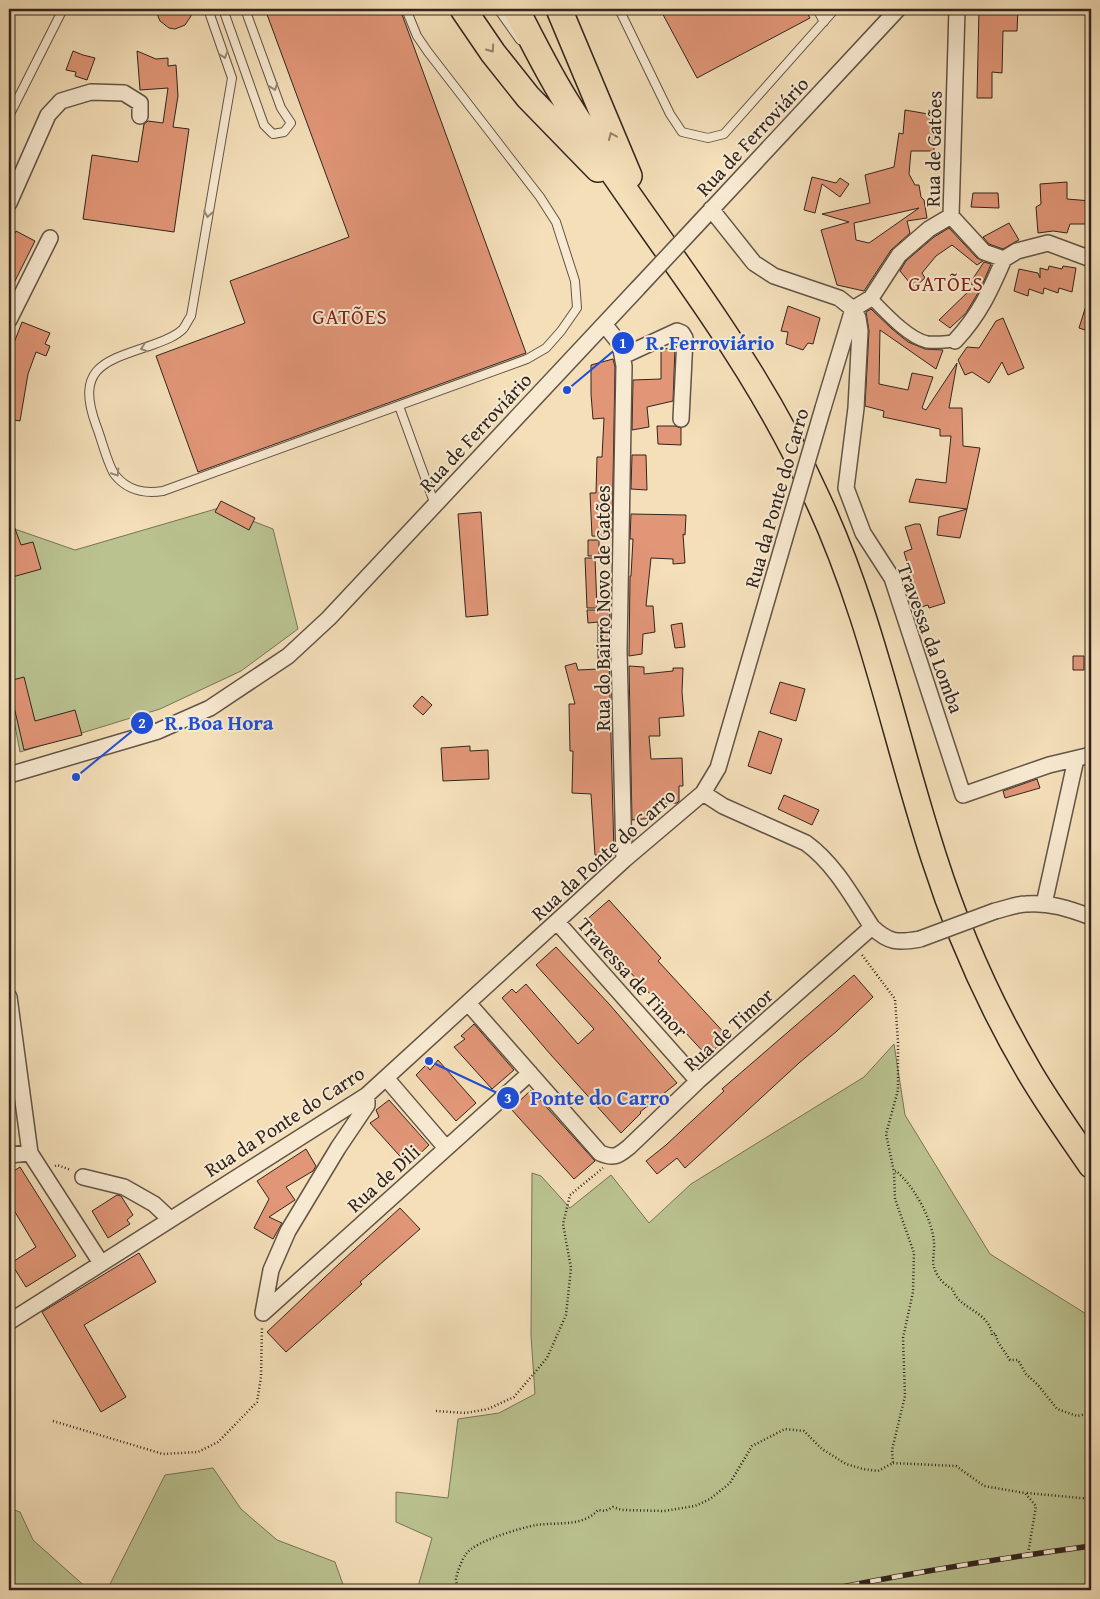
<svg xmlns="http://www.w3.org/2000/svg" width="1100" height="1599" viewBox="0 0 1100 1599" font-family="'Gentium Book Plus',serif">
	<style>
		.green { fill: #bac290; stroke: #767458 }
		.building { fill: #e19677; stroke: #31251f; fill-rule: evenodd }
		.lines { fill: none; stroke-linecap: round; stroke-linejoin: round }
		.service-casing { stroke: #625446; stroke-width: 10 }
		.pedestrian-casing { stroke: #625446; stroke-width: 14 }
		.minor-casing { stroke: #625446; stroke-width: 18 }
		.trunk-casing { stroke: #31251f; stroke-width: 28 }
		.path { stroke: #31251f; stroke-width: 2.5; stroke-dasharray: 1 2.5; stroke-linecap: butt }
		.service { stroke: #f8ead2; stroke-width: 8 }
		.pedestrian { stroke: #f8ead2; stroke-width: 11 }
		.minor { stroke: #f8ead2; stroke-width: 15 }
		.trunk { stroke: #f4dfb9; stroke-width: 25 }
		.rail-casing { stroke: #31251f; stroke-width: 5.5 }
		.rail { stroke: #f8ead2; stroke-width: 4; stroke-dasharray: 11; stroke-linecap: butt }
		.minor-bridge-casing { stroke: #625446; stroke-width: 18; stroke-linecap: butt }
		.minor-bridge { stroke: #f8ead2; stroke-width: 15 }
		.oneway { stroke: #92826c }
		.oneway2 { stroke: #948878 }
		.labels { text-anchor: middle; dominant-baseline: central; stroke-width: 4; stroke-linejoin: round; paint-order: stroke }
		.street-label { font-size: 20px; fill: #31251f; stroke: #f8ead2 }
		.neighbourhood-label { font-size: 21px; letter-spacing: 1px; fill: #7a1f14; stroke: #f8ead2 }
		.leader { fill: none; stroke: #1d4ed8; stroke-width: 2 }
		.callout-dot { fill: #1d4ed8; stroke: #f8ead2; stroke-width: 2 }
		.mark-label { font-size: 15px; text-anchor: middle; font-weight: bold; fill: #fff }
		.callout-label { font-size: 21px; text-anchor: middle; font-weight: bold; fill: #1d4ed8; stroke: #f8ead2; stroke-width: 4; stroke-linejoin: round; paint-order: stroke }
	</style>
	<rect width="100%" height="100%" fill="#f4dfb9"/>
	<filter id="stains"><feTurbulence type="fractalNoise" baseFrequency=".004" numOctaves="4"/><feColorMatrix values="0 0 0 0 .2 0 0 0 0 .09 0 0 0 0 .02 0 0 0 .5 -.17"/></filter>
	<radialGradient id="worn" r=".72"><stop offset=".6" stop-color="#630" stop-opacity="0"/><stop offset="1" stop-color="#630" stop-opacity=".3"/></radialGradient>
	<!-- green -->
	<path class="green" d="M 219,508 L 273,529 L 298,629 L 241,671 L 160,709 L 20,752 L 9,694 L 9,527 L 75,550 Z
		M 894,1044 L 905,1115 L 990,1254 L 1091,1317 L 1091,1590 L 417,1590 L 432,1538 L 396,1522 L 396,1492 L 448,1498 L 458,1419 L 499,1413 L 535,1394 L 531,1336 L 532,1173 L 541,1176 L 570,1208 L 611,1175 L 649,1223 L 691,1184 L 864,1077 Z
		M 213,1468 L 241,1509 L 277,1540 L 335,1562 L 345,1590 L 107,1590 L 165,1475 Z
		M 9,1508 L 20,1512 L 33,1540 L 89,1590 L 9,1590 Z"/>
	<!-- building -->
	<path class="building" d="M 155,9 L 191,9 L 191,16 L 185,25 L 175,29 L 169,28 L 160,21 Z
		M 265,9 L 400,9 L 526,353 L 198,472 L 156,356 L 245,323 L 230,281 L 349,237 Z
		M 660,9 L 805,9 L 810,18 L 697,78 Z
		M 979,9 L 1018,9 L 1017,31 L 1003,31 L 1002,73 L 992,72 L 992,98 L 977,98 Z
		M 73,51 L 83,55 L 95,58 L 87,80 L 75,76 L 76,72 L 66,70 Z
		M 137,51 L 156,59 L 168,58 L 168,66 L 176,65 L 178,96 L 173,127 L 189,129 L 174,232 L 83,219 L 92,155 L 138,162 L 144,124 L 148,121 L 163,123 L 168,88 L 140,90 Z
		M 905,110 L 940,116 L 938,128 L 934,128 L 934,151 L 911,151 L 909,174 L 915,185 L 919,185 L 921,197 L 924,200 L 927,218 L 907,221 L 910,233 L 891,250 L 864,291 L 837,285 L 821,230 L 849,222 L 822,214 L 870,203 L 865,175 L 894,167 L 899,133 L 903,134 ZM 919,208 L 869,243 L 856,240 L 854,223 Z
		M 812,177 L 836,183 L 840,178 L 849,184 L 840,197 L 822,184 L 815,213 L 804,210 Z
		M 1067,182 L 1067,199 L 1091,201 L 1091,224 L 1070,224 L 1067,233 L 1053,231 L 1038,233 L 1036,207 L 1041,204 L 1040,184 Z
		M 973,193 L 998,193 L 999,208 L 971,207 Z
		M 1009,223 L 1019,240 L 1015,242 L 1003,249 L 989,244 L 983,237 Z
		M 949,228 L 977,258 L 983,261 L 977,265 L 952,245 L 936,256 L 922,273 L 925,278 L 914,288 L 900,271 L 906,261 L 934,237 Z
		M 16,231 L 35,241 L 9,293 L 9,246 Z
		M 984,262 L 991,264 L 981,288 L 966,313 L 950,328 L 939,320 L 974,286 L 970,283 Z
		M 1049,266 L 1062,269 L 1063,266 L 1076,268 L 1072,292 L 1059,288 L 1058,293 L 1044,288 L 1043,294 L 1029,289 L 1028,296 L 1014,291 L 1019,269 L 1038,273 L 1040,278 L 1040,268 L 1048,270 Z
		M 1089,296 L 1091,297 L 1091,332 L 1079,328 Z
		M 788,306 L 820,318 L 813,344 L 808,343 L 803,350 L 786,344 L 788,332 L 781,331 Z
		M 871,309 L 892,329 L 908,342 L 925,349 L 943,350 L 936,369 L 880,330 L 879,384 L 908,390 L 912,373 L 933,377 L 922,408 L 926,410 L 957,363 L 949,408 L 962,408 L 963,446 L 980,448 L 967,509 L 909,502 L 916,479 L 946,483 L 951,436 L 940,436 L 940,429 L 883,417 L 884,411 L 865,406 L 869,331 L 866,312 Z
		M 1003,318 L 1024,368 L 1008,375 L 1002,362 L 989,383 L 972,372 L 965,375 L 958,360 L 967,347 L 979,348 L 996,321 Z
		M 22,322 L 50,333 L 45,344 L 50,346 L 46,356 L 36,352 L 28,374 L 20,421 L 9,419 L 9,356 Z
		M 675,348 L 673,401 L 647,407 L 649,427 L 632,430 L 633,380 L 661,379 L 661,349 Z
		M 613,359 L 615,367 L 612,537 L 592,536 L 590,493 L 596,493 L 597,457 L 602,457 L 604,418 L 593,419 L 591,394 L 591,365 Z
		M 657,426 L 675,426 L 681,428 L 681,445 L 658,444 Z
		M 632,455 L 646,455 L 647,490 L 631,489 Z
		M 221,501 L 255,518 L 249,530 L 215,512 Z
		M 967,509 L 960,538 L 937,535 L 939,517 Z
		M 481,512 L 488,615 L 466,617 L 458,514 Z
		M 631,514 L 686,515 L 685,535 L 683,534 L 685,563 L 673,564 L 673,559 L 651,558 L 646,606 L 653,606 L 655,632 L 643,634 L 642,654 L 629,656 L 630,576 L 631,576 L 633,539 L 630,539 Z
		M 10,515 L 21,545 L 33,542 L 41,569 L 9,578 Z
		M 915,524 L 920,524 L 945,603 L 929,608 L 928,605 L 918,608 L 907,573 L 910,572 L 904,552 L 912,549 L 905,527 Z
		M 588,540 L 599,540 L 599,556 L 588,556 Z
		M 585,558 L 595,558 L 597,608 L 587,608 Z
		M 587,610 L 610,610 L 609,659 L 614,855 L 595,855 L 591,794 L 572,793 L 573,751 L 570,751 L 569,704 L 575,704 L 565,666 L 576,663 L 578,670 L 598,669 L 598,622 L 588,623 Z
		M 682,623 L 685,647 L 675,648 L 671,625 Z
		M 1073,656 L 1084,656 L 1084,670 L 1073,670 Z
		M 629,666 L 644,667 L 644,674 L 673,671 L 673,668 L 683,668 L 682,692 L 684,716 L 659,718 L 660,736 L 649,736 L 651,759 L 682,758 L 683,786 L 679,786 L 679,801 L 677,803 L 654,804 L 654,818 L 632,820 Z
		M 24,677 L 35,721 L 75,710 L 82,735 L 24,750 L 9,685 L 9,681 Z
		M 780,682 L 805,689 L 796,721 L 770,713 Z
		M 422,696 L 432,705 L 423,715 L 413,706 Z
		M 759,731 L 782,739 L 771,774 L 748,766 Z
		M 470,746 L 470,751 L 488,750 L 489,779 L 443,781 L 441,748 Z
		M 1037,779 L 1040,788 L 1005,798 L 1003,791 Z
		M 784,795 L 819,810 L 812,825 L 778,809 Z
		M 609,900 L 661,958 L 658,961 L 728,1037 L 707,1056 L 584,922 Z
		M 556,947 L 610,1005 L 677,1083 L 640,1112 L 641,1113 L 621,1133 L 551,1055 L 502,998 L 512,989 L 516,993 L 526,984 L 578,1044 L 594,1029 L 536,965 Z
		M 854,975 L 873,997 L 837,1031 L 799,1063 L 685,1168 L 677,1158 L 657,1174 L 646,1161 L 666,1145 L 724,1091 L 722,1089 Z
		M 474,1024 L 514,1070 L 492,1089 L 454,1047 L 465,1039 L 461,1036 Z
		M 438,1060 L 476,1103 L 456,1121 L 416,1075 L 426,1065 L 430,1070 Z
		M 531,1090 L 595,1161 L 574,1179 L 511,1109 Z
		M 389,1100 L 429,1145 L 408,1165 L 370,1123 L 379,1117 L 376,1110 Z
		M 306,1149 L 316,1166 L 313,1171 L 286,1187 L 295,1200 L 269,1217 L 282,1223 L 273,1239 L 254,1228 L 269,1199 L 257,1181 Z
		M 20,1167 L 76,1256 L 26,1287 L 11,1263 L 36,1247 L 9,1202 L 9,1174 Z
		M 117,1195 L 121,1196 L 133,1215 L 127,1220 L 130,1224 L 108,1238 L 92,1211 Z
		M 400,1208 L 420,1229 L 360,1282 L 362,1284 L 286,1352 L 267,1332 L 342,1261 Z
		M 139,1253 L 156,1282 L 84,1325 L 126,1397 L 101,1412 L 42,1312 Z"/>
	<g class="lines">
		<defs>
			<path id="service" d="M 208,9 L 232,78 L 191,316 C 188,320 186,325 183,329 C 175,337 163,341 152,345 C 105,361 75,367 96,425 C 101,437 108,466 115,475 C 128,491 144,494 163,491 L 527,359 L 546,348 L 561,331 L 577,308 L 575,281 L 556,222 L 540,197 L 428,52 L 417,36 L 406,9
				M 223,9 L 264,125 L 273,134 L 284,132 L 291,123 L 281,108 L 245,9
				M 498,9 L 520,40
				M 619,9 L 670,114 L 682,132 L 708,138 L 724,134 L 835,9
				M 817,9 L 824,22
				M 9,116 L 63,9
				M 399,406 L 435,505"/>
			<path id="pedestrian" d="M 871,298 C 884,311 908,338 927,342 C 937,343 946,342 955,341"/>
			<path id="minor" d="M 957,9 L 951,216 L 984,252 L 1004,259 L 1017,251 L 1048,243 L 1091,259
				M 9,203 L 48,115 L 61,101 L 91,92 L 124,93 L 140,103 L 140,116
				M 711,209 L 754,263 L 774,276 L 839,298 L 853,309 L 858,318 L 860,331 L 856,408 L 846,488 L 863,533 L 892,578 L 963,795 L 1049,765 L 1091,755
				M 696,226 L 898,9
				M 9,320 L 50,238
				M 604,324 L 620,344 L 624,366 L 619,650 L 624,860
				M 955,341 C 980,314 990,291 1004,259
				M 623,356 L 677,331 L 682,333 L 685,338 L 681,419
				M 823,408 L 853,309 L 871,298 L 899,255 L 929,229 L 951,216
				M 9,775 L 158,731 L 210,708 L 288,656 L 329,618 L 638,288
				M 703,793 L 723,806 L 806,843 C 835,864 853,898 872,927 C 889,943 898,943 920,939
				M 1044,904 L 1076,759
				M 995,911 C 1005,909 1016,904 1026,904 C 1049,902 1070,909 1091,917
				M 557,922 L 698,1081
				M 9,997 L 30,1153 L 101,1263
				M 468,1003 L 600,1153 C 614,1159 618,1156 629,1147 L 698,1081 L 872,927
				M 386,1078 L 446,1148
				M 9,1155 L 30,1153
				M 83,1177 L 124,1187 L 154,1204 L 170,1219
				M 263,1313 L 530,1073
				M 263,1313 L 271,1270 L 288,1231 L 338,1148 L 367,1105 L 367,1095
				M 9,1322 L 367,1095 L 624,860 L 703,793 L 718,768 L 784,541"/>
			<path id="trunk" d="M 463,9 L 493,53 L 528,97 L 598,169
				M 516,9 C 533,42 549,75 569,106 C 615,180 669,250 717,322 C 755,378 789,436 817,498 C 871,613 895,738 934,858 C 958,933 990,1005 1030,1073 C 1049,1105 1070,1135 1091,1165
				M 559,9 L 629,176"/>
		</defs>
		<!-- service casing -->
		<use href="#service" class="service-casing"/>
		<!-- pedestrian casing -->
		<use href="#pedestrian" class="pedestrian-casing"/>
		<!-- minor casing -->
		<use href="#minor" class="minor-casing"/>
		<!-- trunk casing -->
		<use href="#trunk" class="trunk-casing"/>
		<!-- path -->
		<path class="path" d="M 862,955 L 895,999 L 898,1042 L 898,1090 L 886,1134 L 894,1172
			M 55,1166 L 57,1165 L 71,1170
			M 436,1411 L 466,1413 L 488,1409 L 514,1397 L 547,1358 L 566,1315 L 571,1268 L 563,1224 L 570,1195 L 603,1168
			M 53,1421 L 163,1454 L 198,1452 L 218,1442 L 257,1402 L 261,1377 L 262,1326
			M 893,1463 L 956,1466 L 984,1486 L 1025,1493 L 1036,1506 L 1028,1554
			M 1027,1493 L 1091,1499
			M 458,1590 C 458,1586 456,1583 456,1579 C 457,1573 462,1559 466,1554 C 475,1541 521,1528 536,1525 C 557,1522 583,1527 598,1510 L 605,1511 L 613,1507 L 622,1510 L 664,1511 L 695,1506 L 710,1499 L 730,1483 L 752,1446 L 785,1429 L 804,1431 L 822,1449 L 846,1464 L 863,1469 L 878,1471 L 893,1463 L 892,1450 L 905,1396 L 903,1338 L 913,1292 L 914,1253 L 895,1199 L 894,1172 L 896,1171 C 914,1186 932,1219 934,1242 C 935,1251 931,1262 935,1270 C 938,1278 945,1286 953,1289 C 956,1308 990,1311 992,1335 L 995,1333 L 998,1342 L 1010,1360 L 1018,1360 L 1026,1374 L 1038,1385 L 1057,1409 L 1077,1416 L 1091,1413"/>
		<!-- service -->
		<use href="#service" class="service"/>
		<!-- pedestrian -->
		<use href="#pedestrian" class="pedestrian"/>
		<!-- minor -->
		<use href="#minor" class="minor"/>
		<!-- trunk -->
		<use href="#trunk" class="trunk"/>
		<defs>
			<path id="rail" d="M 827,1590 C 915,1572 1003,1558 1091,1546"/>
		</defs>
		<!-- rail casing -->
		<use href="#rail" class="rail-casing"/>
		<!-- rail -->
		<use href="#rail" class="rail"/>
		<defs>
			<path id="minor-bridge" d="M 638,288 L 696,226
				M 784,541 L 823,408
				M 920,939 L 995,911"/>
		</defs>
		<!-- minor-bridge casing -->
		<use href="#minor-bridge" class="minor-bridge-casing"/>
		<!-- minor-bridge -->
		<use href="#minor-bridge" class="minor-bridge"/>
	</g>
	<!-- one-way arrows -->
	<defs><path id="oneway-chevron" d="M-2-3.5L2.5 0L-2 3.5" fill="none" stroke-width="1.6" stroke-linecap="round" stroke-linejoin="round" transform="scale(1.25)"/></defs>
	<g class="oneway">
		<use href="#oneway-chevron" transform="translate(491 49) rotate(55)"/>
		<use href="#oneway-chevron" transform="translate(612 136) rotate(-113)"/>
	</g>
	<g class="oneway2">
		<use href="#oneway-chevron" transform="translate(224 55) rotate(71)"/>
		<use href="#oneway-chevron" transform="translate(274 87) rotate(70)"/>
		<use href="#oneway-chevron" transform="translate(208 214) rotate(100)"/>
		<use href="#oneway-chevron" transform="translate(144 348) rotate(161)"/>
		<use href="#oneway-chevron" transform="translate(116 473) rotate(57)"/>
	</g>
	<g class="labels">
		<!-- street labels -->
		<g class="street-label">
			<text transform="translate(752 136) rotate(-47)">Rua de Ferroviário</text>
			<text transform="translate(933 149) rotate(-89)">Rua de Gatões</text>
			<text transform="translate(475 432) rotate(-47)">Rua de Ferroviário</text>
			<text transform="translate(776 498) rotate(-74)">Rua da Ponte do Carro</text>
			<text transform="translate(602 608) rotate(-90)">Rua do Bairro Novo de Gatões</text>
			<text transform="translate(931 638) rotate(70)">Travessa da Lomba</text>
			<text transform="translate(603 854) rotate(-42)">Rua da Ponte do Carro</text>
			<text transform="translate(633 977) rotate(48)">Travessa de Timor</text>
			<text transform="translate(728 1029) rotate(-42)">Rua de Timor</text>
			<text transform="translate(284 1121) rotate(-33)">Rua da Ponte do Carro</text>
			<text transform="translate(383 1178) rotate(-42)">Rua de Dili</text>
		</g>
		<!-- neighbourhood labels -->
		<g class="neighbourhood-label">
			<text x="946" y="283">GATÕES</text>
			<text x="350" y="316">GATÕES</text>
		</g>
	</g>
	<!-- callouts -->
	<path class="leader" d="M567 390L623 343M76 777L142 723M429 1061L508 1098"/>
	<g class="callout-dot">
		<circle cx="567" cy="390" r="5"/>
		<circle cx="76" cy="777" r="5"/>
		<circle cx="429" cy="1061" r="5"/>
		<circle cx="623" cy="343" r="12"/>
		<circle cx="142" cy="723" r="12"/>
		<circle cx="508" cy="1098" r="12"/>
	</g>
	<g class="mark-label">
		<text x="623" y="348">1</text>
		<text x="142" y="728">2</text>
		<text x="508" y="1103">3</text>
	</g>
	<g class="callout-label">
		<text x="710" y="350">R. Ferroviário</text>
		<text x="219" y="730">R. Boa Hora</text>
		<text x="600" y="1105">Ponte do Carro</text>
	</g>
	<!-- margin -->
	<rect width="1100" height="1599" fill="none" stroke="#f4dfb9" stroke-width="30"/>
	<rect x="10" y="10" width="1080" height="1579" fill="none" stroke="#31251f" stroke-width="2.5"/>
	<rect x="15" y="15" width="1070" height="1569" fill="none" stroke="#31251f"/>
	<rect width="100%" height="100%" filter="url(#stains)"/>
	<rect width="100%" height="100%" fill="url(#worn)"/>
</svg>
